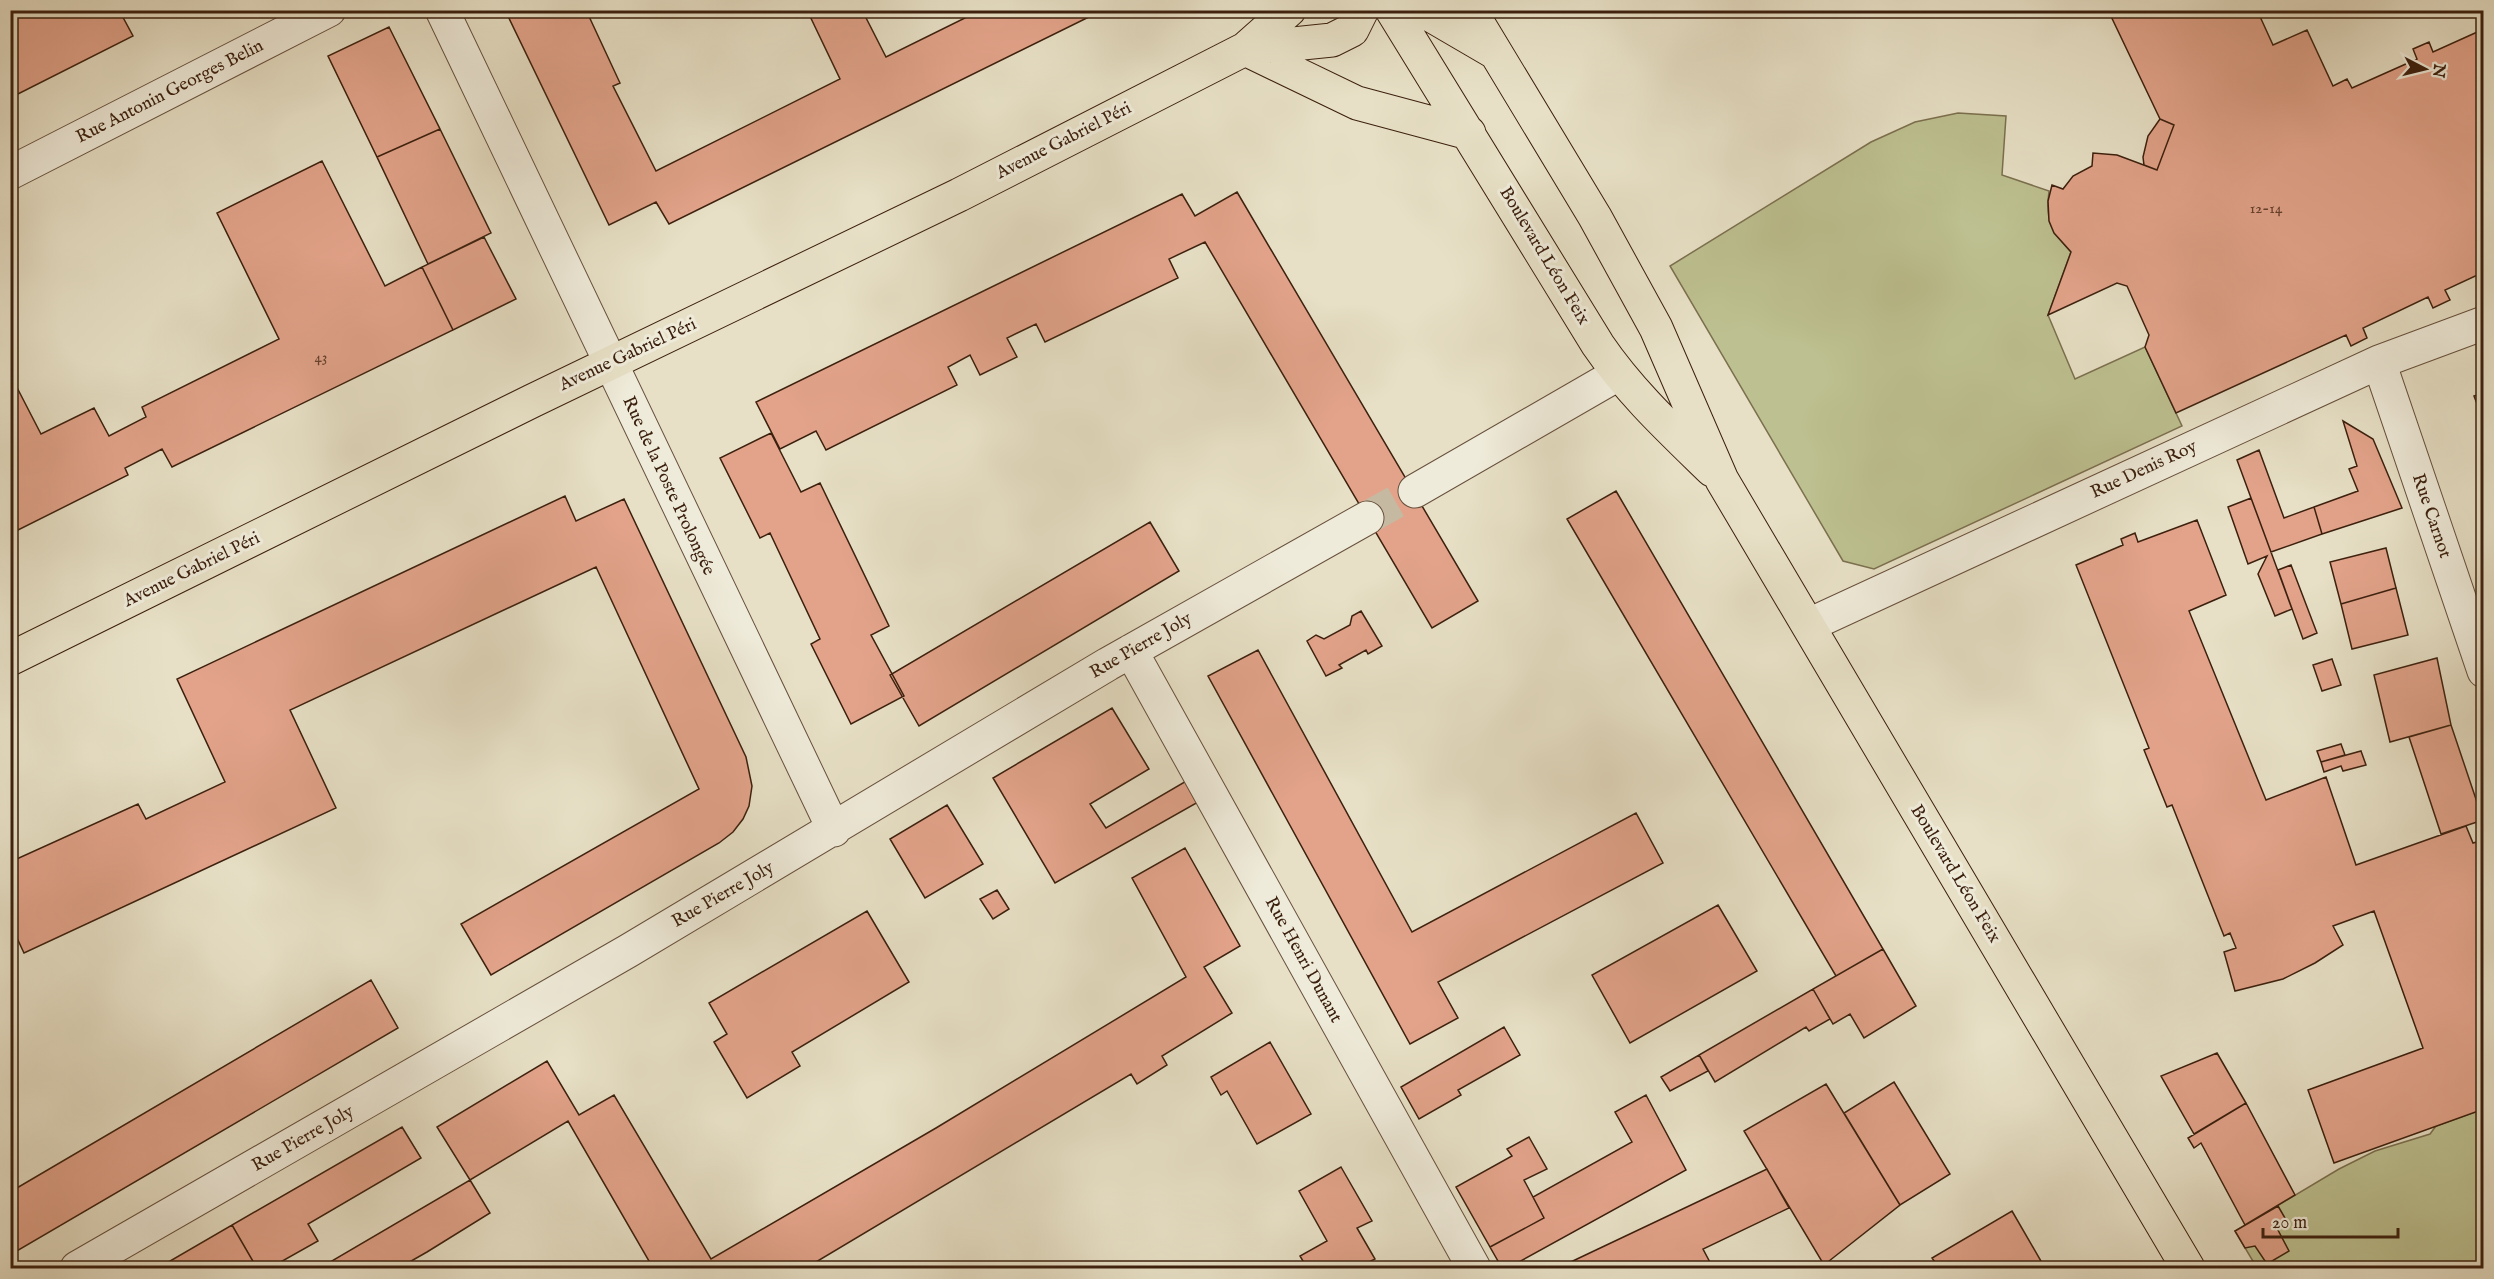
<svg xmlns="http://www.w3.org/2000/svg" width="2494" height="1279" viewBox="0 0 2494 1279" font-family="'IM FELL English',serif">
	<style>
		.green { fill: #bdc090; stroke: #7c704f; stroke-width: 1.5 }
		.building { fill: #e2a38a; stroke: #3c200e; stroke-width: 1.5 }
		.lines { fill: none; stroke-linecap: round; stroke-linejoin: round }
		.minor-tunnel { stroke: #c5baa1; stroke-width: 33; stroke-dasharray: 33 16; stroke-linecap: butt }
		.minor-casing { stroke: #67503c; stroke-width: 35 }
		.major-casing { stroke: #3c200e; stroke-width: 35 }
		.minor { stroke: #efebda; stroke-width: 33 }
		.major { stroke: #e7e0c6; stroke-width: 33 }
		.labels { text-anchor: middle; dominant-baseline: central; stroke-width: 6; stroke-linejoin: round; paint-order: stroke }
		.number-label { font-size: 15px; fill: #66412d }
		.street-label { font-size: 18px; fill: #3c200e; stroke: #efebda }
	</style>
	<rect width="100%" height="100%" fill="#e7e0c6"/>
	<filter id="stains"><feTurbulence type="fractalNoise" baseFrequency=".00333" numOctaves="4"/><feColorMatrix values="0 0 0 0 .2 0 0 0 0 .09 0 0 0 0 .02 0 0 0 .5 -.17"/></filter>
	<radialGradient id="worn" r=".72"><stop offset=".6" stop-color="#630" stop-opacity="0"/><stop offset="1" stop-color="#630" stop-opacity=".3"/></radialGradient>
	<!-- green -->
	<path class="green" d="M 1958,113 L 2006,116 L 2002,175 L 2049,191 C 2045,221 2051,230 2071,252 L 2048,315 L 2075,379 L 2145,347 L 2182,426 L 1874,569 L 1843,561 L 1670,266 L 1871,142 L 1915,122 Z
		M 2483,1109 L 2483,1268 L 2257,1268 L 2235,1231 L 2339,1169 L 2375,1151 L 2430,1134 L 2436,1126 Z"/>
	<!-- building -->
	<path class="building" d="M 10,10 L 119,10 L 133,36 L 10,98 Z
		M 505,10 L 586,10 L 620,83 L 613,86 L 656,171 L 840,79 L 807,10 L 862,10 L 886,57 L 981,10 L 1099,12 L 669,224 L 656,202 L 609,225 Z
		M 2108,10 L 2257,10 L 2273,45 L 2307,30 L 2333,86 L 2347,79 L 2352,88 L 2417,59 L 2413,49 L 2429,42 L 2433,52 L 2484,29 L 2484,272 L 2445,290 L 2450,300 L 2433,308 L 2428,297 L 2363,328 L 2367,338 L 2351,346 L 2346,335 L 2176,413 L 2145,347 L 2149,335 L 2127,286 L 2117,283 L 2048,315 L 2071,252 L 2054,233 L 2049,221 L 2048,201 L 2052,185 L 2063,189 L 2073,176 L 2092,166 L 2093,153 L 2117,155 L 2157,170 L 2174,125 L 2160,119 Z
		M 389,27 L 440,129 L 377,157 L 328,56 Z
		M 2160,119 L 2174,125 L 2157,170 L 2144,165 L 2143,157 L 2148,136 Z
		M 440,129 L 491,233 L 428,264 L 377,157 Z
		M 322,161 L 385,286 L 422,267 L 453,330 L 172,467 L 162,449 L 125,468 L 128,475 L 10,534 L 10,374 L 41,434 L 94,408 L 109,436 L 146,417 L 142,407 L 279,339 L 217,213 Z
		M 1237,192 L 1478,601 L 1432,628 L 1205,242 L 1169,259 L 1178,278 L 1045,342 L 1036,324 L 1007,338 L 1017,357 L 980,375 L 970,355 L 948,367 L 957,385 L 826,450 L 816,431 L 780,449 L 756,402 L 1182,194 L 1195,216 Z
		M 484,237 L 516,299 L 453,330 L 422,267 Z
		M 2484,393 L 2484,422 L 2474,396 Z
		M 2343,421 L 2373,439 L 2402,508 L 2322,534 L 2314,507 L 2358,491 L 2349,469 L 2357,466 Z
		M 771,433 L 801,492 L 820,483 L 889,626 L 871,635 L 904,696 L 851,724 L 811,644 L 820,639 L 770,533 L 760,538 L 720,458 Z
		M 2259,450 L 2284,518 L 2314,507 L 2322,534 L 2271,552 L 2237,460 Z
		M 1616,491 L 1883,949 L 1836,976 L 1567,519 Z
		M 565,496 L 576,521 L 624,499 L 746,757 L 752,786 L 749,806 L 743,819 L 733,832 L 719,843 L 491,975 L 461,924 L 699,789 L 596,567 L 290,710 L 336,808 L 24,953 L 10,923 L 10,862 L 138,804 L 146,819 L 225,782 L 177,679 Z
		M 2251,498 L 2292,609 L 2275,616 L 2258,574 L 2267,556 L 2248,564 L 2228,507 Z
		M 2197,520 L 2226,595 L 2189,611 L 2266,800 L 2326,777 L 2356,865 L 2466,826 L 2473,843 L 2484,840 L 2484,1109 L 2334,1163 L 2308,1090 L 2423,1048 L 2374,911 L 2333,926 L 2343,945 L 2315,963 L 2283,979 L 2235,991 L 2224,952 L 2236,948 L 2230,933 L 2224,936 L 2172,805 L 2167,807 L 2144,750 L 2149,748 L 2076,565 L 2123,545 L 2121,539 L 2135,533 L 2138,542 Z
		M 1150,522 L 1179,571 L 919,726 L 890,675 Z
		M 2386,548 L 2396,588 L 2341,604 L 2330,562 Z
		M 2291,565 L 2317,633 L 2303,639 L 2278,570 Z
		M 2396,588 L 2408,635 L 2352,649 L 2341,604 Z
		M 1361,611 L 1382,646 L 1368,654 L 1366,650 L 1339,665 L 1342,668 L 1326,676 L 1307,641 L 1316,635 L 1324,639 L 1350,625 L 1352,616 Z
		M 1258,650 L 1412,932 L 1636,813 L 1663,863 L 1438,982 L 1458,1018 L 1410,1044 L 1208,676 Z
		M 2437,658 L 2451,725 L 2390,742 L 2374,675 Z
		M 2332,659 L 2341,685 L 2322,691 L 2313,665 Z
		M 1112,708 L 1149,769 L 1090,804 L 1106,828 L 1188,780 L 1200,801 L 1055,883 L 993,778 Z
		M 2451,725 L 2483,820 L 2441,834 L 2409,737 Z
		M 2341,744 L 2345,755 L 2321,762 L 2317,751 Z
		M 2361,751 L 2366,765 L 2343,771 L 2341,766 L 2324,772 L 2321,762 Z
		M 947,805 L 983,864 L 925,898 L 890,839 Z
		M 1185,848 L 1240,946 L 1204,967 L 1232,1013 L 1162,1056 L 1167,1065 L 1137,1084 L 1131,1074 L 806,1268 L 653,1268 L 568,1121 L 470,1180 L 437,1127 L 547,1061 L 579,1115 L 614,1095 L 711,1259 L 936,1128 L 1186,977 L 1132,878 Z
		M 997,890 L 1009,909 L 993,919 L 980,899 Z
		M 1718,905 L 1757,971 L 1630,1043 L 1592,975 Z
		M 867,911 L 909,982 L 792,1052 L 800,1066 L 747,1098 L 714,1042 L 727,1034 L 709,1003 Z
		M 1883,949 L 1916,1006 L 1864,1038 L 1850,1014 L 1833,1024 L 1813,989 Z
		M 371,980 L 398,1028 L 10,1255 L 10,1192 Z
		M 1813,989 L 1830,1019 L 1809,1031 L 1806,1027 L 1715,1082 L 1699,1055 Z
		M 1504,1027 L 1520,1055 L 1458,1090 L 1461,1095 L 1419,1119 L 1401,1087 Z
		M 1270,1042 L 1311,1114 L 1257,1144 L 1227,1091 L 1221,1095 L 1211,1077 Z
		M 2217,1053 L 2246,1103 L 2194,1134 L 2161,1076 Z
		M 1699,1055 L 1708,1071 L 1670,1091 L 1661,1077 Z
		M 1894,1082 L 1950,1174 L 1900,1205 L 1844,1113 Z
		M 1826,1084 L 1900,1205 L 1824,1265 L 1744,1131 Z
		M 1646,1095 L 1686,1170 L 1508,1268 L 1502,1268 L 1490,1247 L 1544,1218 L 1533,1197 L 1632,1142 L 1615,1112 Z
		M 2246,1103 L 2295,1195 L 2245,1225 L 2201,1143 L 2194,1148 L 2188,1138 Z
		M 402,1127 L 421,1158 L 308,1224 L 318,1241 L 270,1268 L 245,1268 L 254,1263 L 232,1225 Z
		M 1529,1137 L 1547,1169 L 1524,1180 L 1544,1218 L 1490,1247 L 1456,1187 L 1512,1156 L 1507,1149 Z
		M 1341,1167 L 1372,1221 L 1357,1228 L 1375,1259 L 1357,1268 L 1307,1268 L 1300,1256 L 1327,1241 L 1299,1191 Z
		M 1767,1169 L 1789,1208 L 1703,1249 L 1713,1268 L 1558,1268 Z
		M 470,1180 L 490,1213 L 427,1252 L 399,1268 L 325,1268 L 331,1265 L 330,1262 Z
		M 2278,1206 L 2285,1218 L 2278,1230 L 2289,1251 L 2267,1264 L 2255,1246 L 2245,1248 L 2235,1231 Z
		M 2012,1211 L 2045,1268 L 1939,1268 L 1932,1258 Z
		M 232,1225 L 254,1263 L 245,1268 L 158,1268 Z"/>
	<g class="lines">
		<!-- minor-tunnel -->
		<path class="minor-tunnel" d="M 1367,518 L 1415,491"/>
		<defs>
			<path id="minor" d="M 442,10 L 834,830
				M 10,173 L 329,10
				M 2379,362 L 2484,671
				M 1415,491 L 1618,374
				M 1809,625 L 2379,362 L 2484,323
				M 1131,651 L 1474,1268
				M 77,1268 L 628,951 L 1108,664 L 1367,518"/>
			<path id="major" d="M 1392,10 L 1598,345 C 1630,392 1671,430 1712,470
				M 1422,10 L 1494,52
				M 1470,10 L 1595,217 L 1656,328 L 1722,480 L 2188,1268
				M 1245,49 L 1357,103 L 1469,133
				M 1245,49 L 1332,40 L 1352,30 L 1362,10
				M 10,659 L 532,401 L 959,195 L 1245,49 L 1289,10"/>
		</defs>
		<!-- minor casing -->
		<use href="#minor" class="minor-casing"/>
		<!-- major casing -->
		<use href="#major" class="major-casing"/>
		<!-- minor -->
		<use href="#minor" class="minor"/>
		<!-- major -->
		<use href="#major" class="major"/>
	</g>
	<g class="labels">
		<!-- number labels -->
		<g class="number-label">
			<text x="2266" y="208">12-14</text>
			<text x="321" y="357">43</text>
		</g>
		<!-- street labels -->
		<g class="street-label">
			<text transform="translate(170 92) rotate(-27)">Rue Antonin Georges Belin</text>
			<text transform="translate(1064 141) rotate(-27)">Avenue Gabriel Péri</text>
			<text transform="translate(1544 256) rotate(59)">Boulevard Léon Feix</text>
			<text transform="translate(628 355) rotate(-25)">Avenue Gabriel Péri</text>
			<text transform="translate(2144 470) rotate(-25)">Rue Denis Roy</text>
			<text transform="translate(668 486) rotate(65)">Rue de la Poste Prolongée</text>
			<text transform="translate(2431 516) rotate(71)">Rue Carnot</text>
			<text transform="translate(192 570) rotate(-26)">Avenue Gabriel Péri</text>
			<text transform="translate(1141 646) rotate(-30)">Rue Pierre Joly</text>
			<text transform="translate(1955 874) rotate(59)">Boulevard Léon Feix</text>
			<text transform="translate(723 895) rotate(-30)">Rue Pierre Joly</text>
			<text transform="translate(1303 960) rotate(61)">Rue Henri Dunant</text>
			<text transform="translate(303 1139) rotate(-30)">Rue Pierre Joly</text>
		</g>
	</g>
	<!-- margin -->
	<rect width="2494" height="1279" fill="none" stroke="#e7e0c6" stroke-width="36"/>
	<rect x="12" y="12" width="2470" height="1255" fill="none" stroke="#3c200e" stroke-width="3"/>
	<rect x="18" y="18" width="2458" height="1243" fill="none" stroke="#3c200e" stroke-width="1.5"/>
	<!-- north arrow -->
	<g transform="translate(2425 69) rotate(97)" stroke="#efebda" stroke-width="4.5" paint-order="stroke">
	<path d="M0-4.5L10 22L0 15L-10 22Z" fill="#3c200e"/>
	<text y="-9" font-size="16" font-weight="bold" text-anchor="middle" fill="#3c200e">N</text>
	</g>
	<!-- scale -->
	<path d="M2263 1228v9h135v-9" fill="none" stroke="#3c200e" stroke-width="3"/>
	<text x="2272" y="1228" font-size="18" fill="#3c200e" stroke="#efebda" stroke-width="4.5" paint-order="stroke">20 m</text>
	<rect width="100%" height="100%" filter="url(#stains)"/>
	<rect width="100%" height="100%" fill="url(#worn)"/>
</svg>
